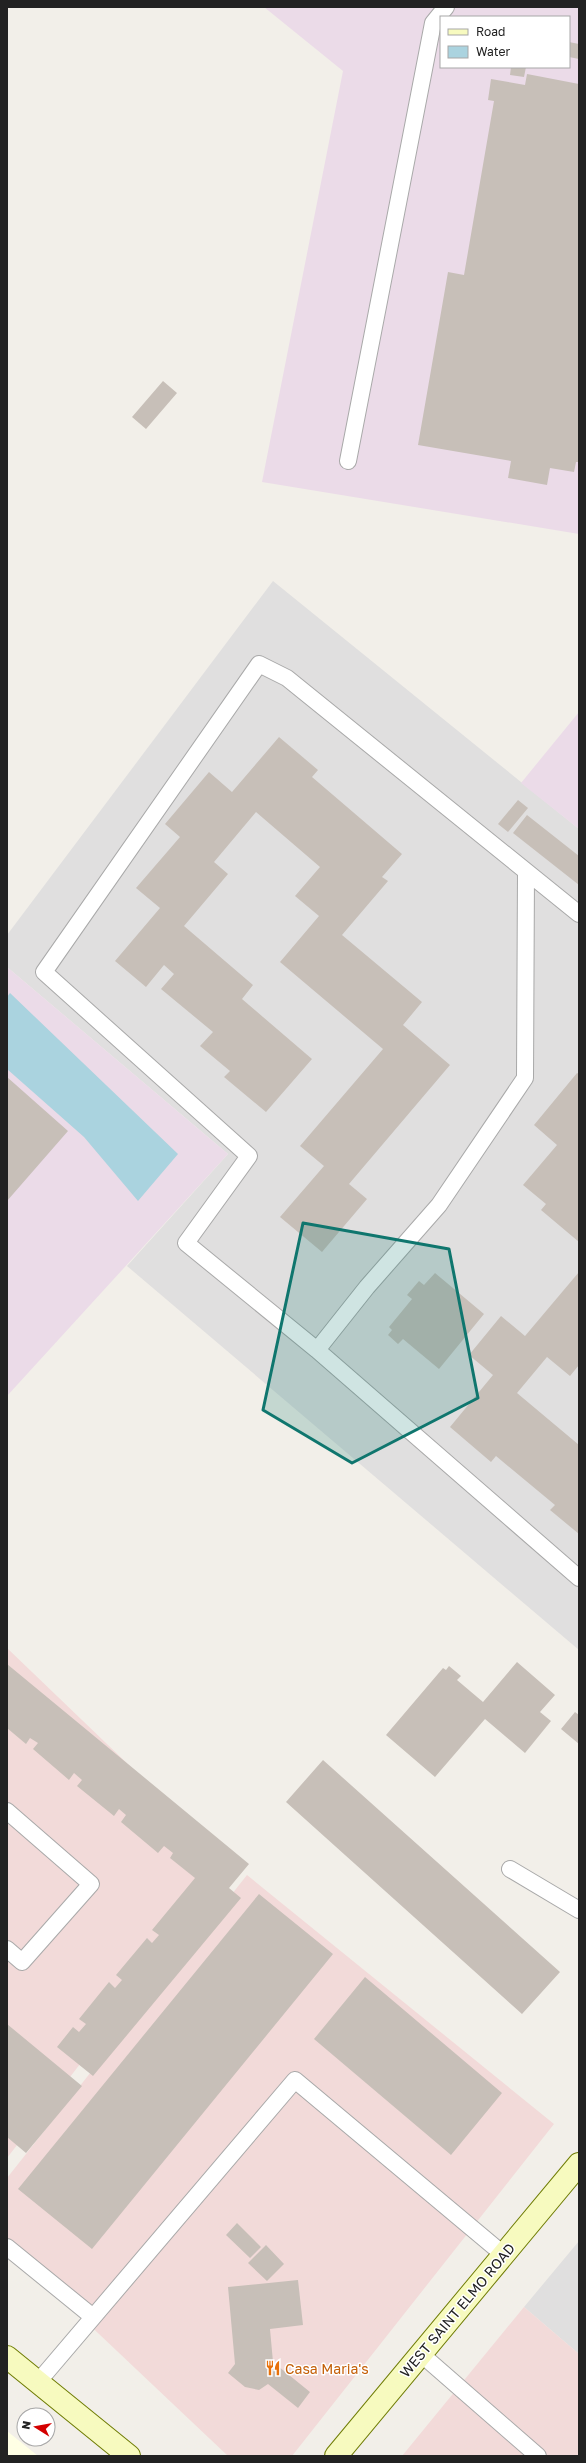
<svg xmlns="http://www.w3.org/2000/svg" width="586" height="2463" viewBox="0 0 586 2463" font-family="'Golos Text',sans-serif">
	<style>
		.residential { fill: #e0dfdf }
		.commercial { fill: #f2dad9 }
		.industrial { fill: #ebdbe8; fill-rule: evenodd }
		.education { fill: #ffffe5 }
		.water { fill: #aad3df }
		.building { fill: #c7bfb8 }
		.lines { fill: none; stroke-linecap: round; stroke-linejoin: round }
		.lane-casing { stroke: #a9a9a9; stroke-width: 18 }
		.secondary-casing { stroke: #707d05; stroke-width: 24 }
		.lane { stroke: #fff; stroke-width: 16 }
		.secondary { stroke: #f7fabf; stroke-width: 22 }
		.marked { fill: #0f766e; fill-opacity: 0.2; stroke: #0f766e; stroke-width: 3; stroke-linejoin: round }
		.labels { text-anchor: middle; dominant-baseline: central; stroke-width: 3; stroke-linejoin: round; paint-order: stroke }
		.street-label { font-size: 14px; fill: #222; stroke: #fff }
		.food-label { font-size: 14px; fill: #c56008; stroke: #fff; text-anchor: start }
	</style>
	<rect width="100%" height="100%" fill="#f2efe9"/>
	<!-- residential -->
	<path class="residential" d="M 273,581 L 579,829 L 579,1650 L 127,1266 L 228,1154 L 7,967 L 7,935 Z
		M 579,2241 L 579,2354 L 524,2307 Z"/>
	<!-- commercial -->
	<path class="commercial" d="M 7,1648 L 234,1866 L 7,2158 Z
		M 247,1875 L 554,2124 L 292,2456 L 228,2456 L 7,2247 L 7,2178 Z
		M 524,2307 L 579,2354 L 579,2456 L 402,2456 Z"/>
	<!-- industrial -->
	<path class="industrial" d="M 264,7 L 579,7 L 579,534 L 262,482 L 343,71 ZM 441,17 L 569,17 L 569,67 L 441,67 Z
		M 579,712 L 579,829 L 521,783 Z
		M 7,967 L 228,1154 L 7,1396 Z"/>
	<!-- education -->
	<path class="education" d="M 7,2431 L 38,2456 L 7,2456 Z"/>
	<!-- water -->
	<path class="water" d="M 10,993 L 178,1154 L 138,1201 L 84,1137 L 7,1069 L 7,997 Z"/>
	<!-- building -->
	<path class="building" d="M 569,42 L 579,44 L 579,59 L 569,57 Z
		M 511,67 L 526,67 L 524,77 L 510,75 Z
		M 527,74 L 579,84 L 579,462 L 576,462 L 574,472 L 550,468 L 547,485 L 508,478 L 511,461 L 418,445 L 448,272 L 464,275 L 494,101 L 488,100 L 491,79 L 525,85 Z
		M 163,381 L 177,393 L 146,429 L 132,417 Z
		M 279,737 L 318,770 L 312,777 L 402,854 L 382,877 L 388,881 L 342,935 L 422,1002 L 403,1025 L 450,1065 L 349,1184 L 367,1199 L 322,1252 L 280,1217 L 324,1166 L 300,1146 L 383,1049 L 280,962 L 319,916 L 295,896 L 320,867 L 256,812 L 214,862 L 228,874 L 184,926 L 253,985 L 242,999 L 312,1059 L 266,1112 L 224,1077 L 230,1071 L 200,1046 L 213,1032 L 161,989 L 174,974 L 164,965 L 146,987 L 115,961 L 160,908 L 136,888 L 180,837 L 165,824 L 209,772 L 232,792 Z
		M 518,800 L 528,808 L 508,832 L 498,824 Z
		M 527,815 L 579,856 L 579,885 L 513,833 Z
		M 577,1073 L 579,1074 L 579,1242 L 541,1210 L 546,1204 L 523,1185 L 557,1145 L 534,1125 Z
		M 7,1077 L 68,1131 L 7,1201 Z
		M 579,1272 L 579,1365 L 570,1376 L 547,1357 L 517,1393 L 579,1445 L 579,1534 L 550,1510 L 555,1505 L 496,1456 L 491,1462 L 450,1427 L 493,1375 L 469,1355 L 501,1316 L 525,1336 Z
		M 435,1273 L 484,1314 L 439,1369 L 403,1339 L 398,1344 L 388,1335 L 392,1330 L 389,1327 L 412,1299 L 407,1295 L 419,1281 L 424,1285 Z
		M 517,1662 L 555,1695 L 540,1712 L 551,1721 L 525,1753 L 485,1719 L 435,1777 L 386,1735 L 443,1668 L 446,1670 L 449,1666 L 461,1676 L 457,1680 L 483,1702 Z
		M 7,1664 L 249,1864 L 229,1888 L 241,1898 L 93,2076 L 57,2047 L 73,2027 L 79,2032 L 86,2024 L 79,2019 L 109,1982 L 115,1988 L 122,1980 L 116,1975 L 147,1938 L 152,1943 L 159,1935 L 152,1930 L 195,1878 L 170,1858 L 173,1853 L 164,1846 L 158,1853 L 121,1822 L 126,1815 L 119,1809 L 114,1816 L 77,1786 L 82,1780 L 74,1773 L 69,1780 L 33,1749 L 38,1743 L 30,1738 L 26,1744 L 7,1728 Z
		M 575,1712 L 579,1715 L 579,1744 L 561,1729 Z
		M 323,1760 L 560,1972 L 522,2014 L 286,1802 Z
		M 259,1894 L 333,1954 L 92,2249 L 18,2189 Z
		M 365,1977 L 502,2093 L 451,2155 L 314,2039 Z
		M 7,2024 L 82,2086 L 26,2153 L 7,2137 Z
		M 237,2223 L 261,2247 L 250,2258 L 226,2235 Z
		M 266,2245 L 284,2264 L 267,2281 L 248,2263 Z
		M 298,2280 L 303,2325 L 270,2329 L 273,2362 L 310,2392 L 298,2408 L 268,2384 L 259,2390 L 245,2387 L 228,2373 L 235,2364 L 228,2287 Z"/>
	<g class="lines">
		<defs>
			<path id="lane" d="M 348,461 L 433,23 L 446,7
				M 526,872 L 525,1078 L 439,1205 L 367,1287 L 317,1350 L 186,1243 L 249,1156 L 44,972 L 259,664 L 287,678 L 579,914
				M 317,1350 L 579,1578
				M 7,1811 L 91,1884 L 22,1962 L 7,1949
				M 510,1869 L 579,1910
				M 7,2247 L 93,2317
				M 421,2354 L 538,2456
				M 38,2382 L 295,2080 L 504,2255"/>
			<path id="secondary" d="M 7,2357 L 129,2456
				M 336,2456 L 579,2164"/>
		</defs>
		<!-- lane casing -->
		<use href="#lane" class="lane-casing"/>
		<!-- secondary casing -->
		<use href="#secondary" class="secondary-casing"/>
		<!-- lane -->
		<use href="#lane" class="lane"/>
		<!-- secondary -->
		<use href="#secondary" class="secondary"/>
	</g>
	<!-- marked area -->
	<path class="marked" d="M 303,1223 L 449,1249 L 478,1398 L 352,1463 L 263,1410 Z"/>
	<!-- icons -->
	<defs>
		<symbol id="restaurant-bare" viewBox="-9 -9 18 18"><path d="M-5-6h1v4h1v-4h1v4h1v-4h1v5L-1.5 .5V6h-2V.5L-5-1ZM5-6V6H3V1.5H1.5Q1.5-4 5-6Z" fill="#e8710a" stroke="#fff" stroke-width="2.5" paint-order="stroke"/></symbol>
	</defs>
	<g fill-rule="evenodd">
		<use href="#restaurant-bare" x="262" y="2357" width="22" height="22"/>
	</g>
	<g class="labels">
		<!-- street labels -->
		<g class="street-label">
			<text transform="translate(457 2310) rotate(-50)">WEST SAINT ELMO ROAD</text>
		</g>
		<!-- food labels -->
		<g class="food-label">
			<text x="285" y="2368">Casa Maria's</text>
		</g>
	</g>
	<!-- border -->
	<rect width="586" height="2463" fill="none" stroke="#222222" stroke-width="16"/>
	<!-- legend -->
	<rect x="440" y="16" width="130" height="52" fill="#ffffff" stroke="#a7a7a7"/>
	<rect x="448" y="29" width="20" height="6" fill="#f7fabf" stroke="#a7a7a7"/>
	<text x="476" y="36" font-size="12" fill="#222222">Road</text>
	<rect x="448" y="46" width="20" height="12" fill="#aad3df" stroke="#a7a7a7"/>
	<text x="476" y="56" font-size="12" fill="#222222">Water</text>
	<!-- north arrow -->
	<g transform="translate(36 2427) rotate(281)"><circle r="19" fill="#ffffff" stroke="#a7a7a7"/>
	<path d="M0-3L7 15L0 10L-7 15Z" fill="#d40000"/>
	<text y="-6" font-size="11" font-weight="bold" text-anchor="middle" fill="#222222">N</text>
	</g>
</svg>
